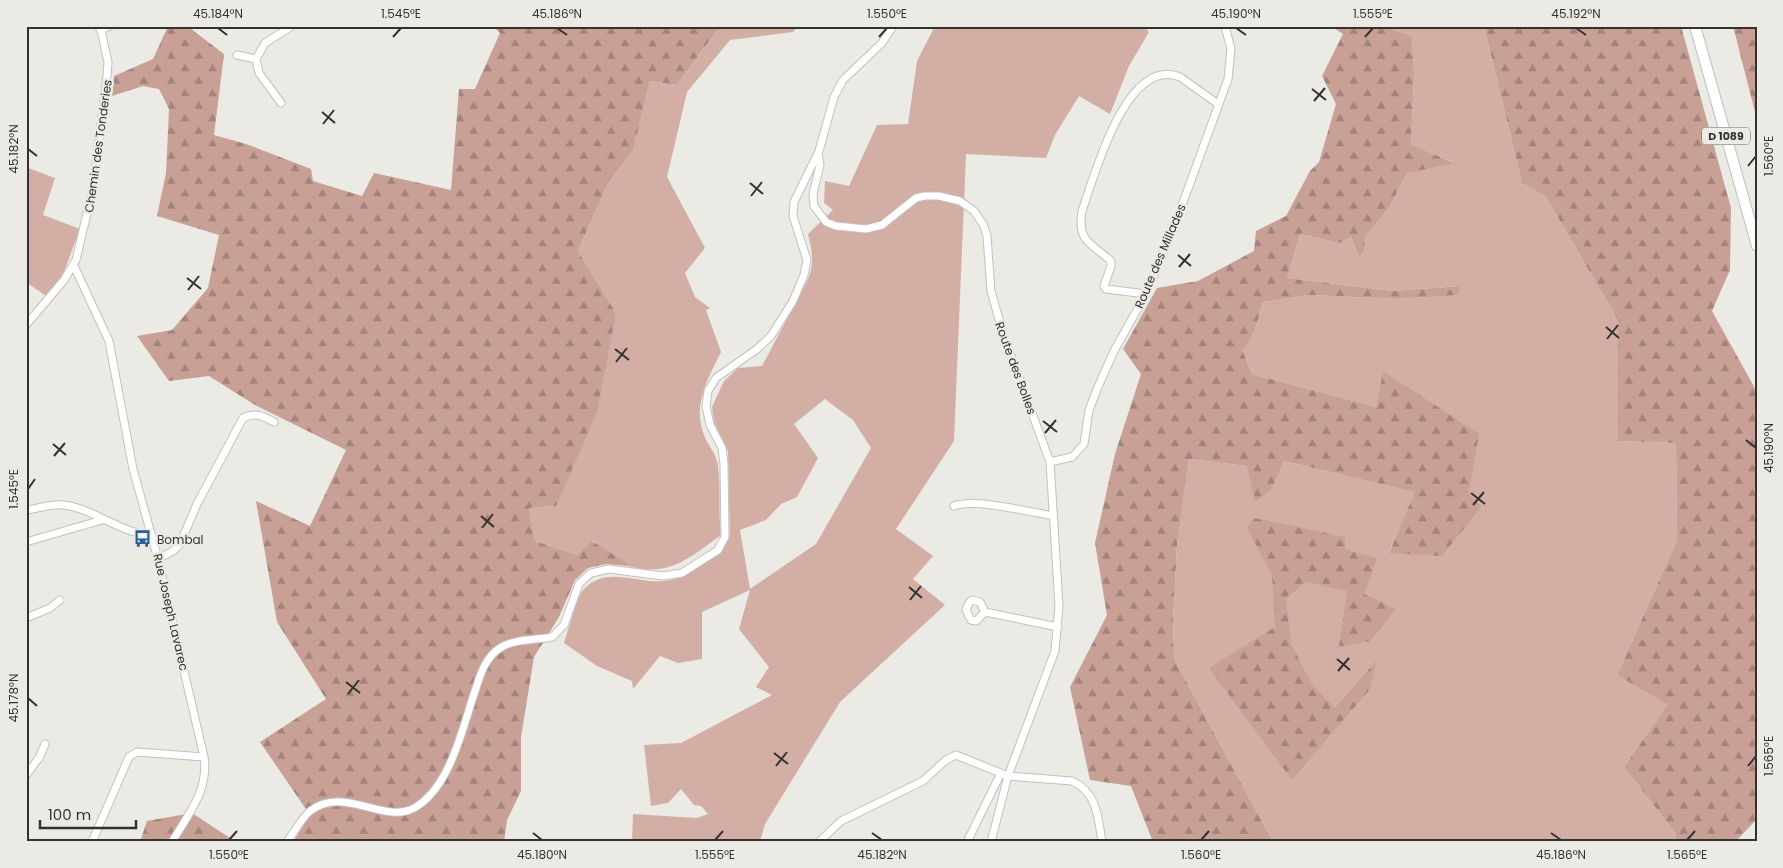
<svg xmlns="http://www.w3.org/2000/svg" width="1783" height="868" viewBox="0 0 1783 868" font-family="Poppins,sans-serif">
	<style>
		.green { fill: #d3aea5; fill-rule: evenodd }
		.forest { fill: url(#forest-firs) }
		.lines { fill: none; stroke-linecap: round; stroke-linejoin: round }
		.minor-casing { stroke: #c2c1bc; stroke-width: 9 }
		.highway-casing { stroke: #c2c1bc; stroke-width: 12 }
		.minor { stroke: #fff; stroke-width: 7 }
		.highway { stroke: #fff; stroke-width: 10 }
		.ticks { fill: none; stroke: #333231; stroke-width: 2 }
		.labels { text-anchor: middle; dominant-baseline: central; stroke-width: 5; stroke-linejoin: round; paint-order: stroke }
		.shield { fill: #ebeae5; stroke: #6a6967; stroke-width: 1 }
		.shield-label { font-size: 11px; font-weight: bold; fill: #333231 }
		.street-label { font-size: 12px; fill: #333231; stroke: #ebeae5 }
		.poi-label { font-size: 12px; fill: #333231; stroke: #ebeae5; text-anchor: start }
		.neatline { fill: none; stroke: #333231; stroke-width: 2 }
		.ticks-label { font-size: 12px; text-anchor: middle; fill: #333231 }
	</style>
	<defs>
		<pattern id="forest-firs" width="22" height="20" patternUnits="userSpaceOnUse" patternTransform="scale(1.25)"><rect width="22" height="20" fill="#c8a096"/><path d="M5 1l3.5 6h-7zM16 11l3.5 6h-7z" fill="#a3837b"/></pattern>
	</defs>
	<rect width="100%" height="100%" fill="#ebeae5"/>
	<!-- green -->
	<path class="green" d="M 720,26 L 798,26 L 793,32 L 730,40 L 687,92 L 667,177 L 705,248 L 685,273 L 695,297 L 710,308 L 706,310 L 721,352 C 708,379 692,404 704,435 C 708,446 717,454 718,466 C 721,489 718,513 721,535 C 692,556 670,577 632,567 C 619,563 604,549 593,541 L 577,555 L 535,541 L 529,508 L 556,506 L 616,313 L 578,251 L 609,181 L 633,151 L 650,81 L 677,85 Z
		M 935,26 L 1143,26 L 1149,32 L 1129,66 L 1110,114 L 1079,96 L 1055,135 L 1046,158 L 966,154 L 954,441 L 896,529 L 933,556 L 913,579 L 945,605 L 840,702 L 765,824 L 760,842 L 632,842 L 633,814 L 697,818 L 708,814 L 701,806 L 694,805 L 681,789 L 668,803 L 651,806 L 644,745 L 681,743 L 772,695 L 756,687 L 769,667 L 739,629 L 750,590 L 702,612 L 702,659 L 678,663 L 660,656 L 633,689 L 632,681 L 597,666 L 564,643 C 568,632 577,595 584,589 C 607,565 637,584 665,581 C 679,580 691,571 703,564 C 716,556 725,549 730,533 L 728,451 L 714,422 L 712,407 L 724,381 L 738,368 L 762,366 L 805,285 C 815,267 813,254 808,234 L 833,210 L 824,203 L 825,181 L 849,186 L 877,125 L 908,124 L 917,61 ZM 825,399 L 853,420 L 871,448 L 816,544 L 750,589 L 740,530 L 766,520 L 781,504 L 797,497 L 818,458 L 794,424 Z
		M 1382,26 L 1484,26 L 1522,183 L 1546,197 L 1618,320 L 1618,441 L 1676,443 L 1677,540 L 1617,675 L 1667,705 L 1624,767 L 1676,834 L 1674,842 L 1273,842 L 1174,659 L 1173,621 L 1177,545 L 1189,459 L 1247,466 L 1271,491 L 1284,461 L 1416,492 L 1389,552 L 1482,506 L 1469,493 L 1478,434 L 1383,372 L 1376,407 L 1252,374 L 1243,350 L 1255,330 L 1263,302 L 1308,295 L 1397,299 L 1459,295 L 1459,286 L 1393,291 L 1287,278 L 1300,234 L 1340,243 L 1351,237 L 1359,257 L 1364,252 L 1366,236 L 1389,208 L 1407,173 L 1454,162 L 1411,146 L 1414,74 L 1412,36 Z
		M 26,167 L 55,178 L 43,215 L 80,229 L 62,277 L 46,296 L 26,282 Z"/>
	<!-- forest -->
	<path class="forest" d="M 168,26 L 187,26 L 224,54 L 214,135 L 246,144 L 311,169 L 313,181 L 362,196 L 374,173 L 451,190 L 459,89 L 475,89 L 500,33 L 493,26 L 720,26 L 677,85 L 650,81 L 633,151 L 609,181 L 578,251 L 616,313 L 597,412 L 556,506 L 529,508 L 535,541 L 577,555 L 592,541 L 631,566 L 606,564 L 588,568 L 575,580 L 559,617 L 534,657 L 521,737 L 521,791 L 507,820 L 504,842 L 293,842 L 310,815 L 260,742 L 326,699 L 277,622 L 256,501 L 310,526 L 346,450 L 255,405 L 209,376 L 169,381 L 137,336 L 172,330 L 208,288 L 219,235 L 157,216 L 166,173 L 169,109 L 159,89 L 143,86 L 112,96 L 114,76 L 153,59 Z
		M 1331,26 L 1382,26 L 1412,36 L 1414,74 L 1411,145 L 1455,163 L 1407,173 L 1389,208 L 1366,236 L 1364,252 L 1359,257 L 1351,237 L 1340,243 L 1300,234 L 1287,278 L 1393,291 L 1459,286 L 1459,295 L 1397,299 L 1308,295 L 1263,302 L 1255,330 L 1243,351 L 1252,374 L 1376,407 L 1383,371 L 1479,434 L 1469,493 L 1482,506 L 1442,556 L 1389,553 L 1415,492 L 1284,461 L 1271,491 L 1255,501 L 1247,466 L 1189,459 L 1177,545 L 1173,621 L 1174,659 L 1273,842 L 1153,842 L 1131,786 L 1090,780 L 1070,687 L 1107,615 L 1095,543 L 1115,454 L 1141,374 L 1123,349 L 1157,288 L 1198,281 L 1254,251 L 1256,231 L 1286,216 L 1310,171 L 1319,162 L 1336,104 L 1322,76 L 1343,34 Z
		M 1484,26 L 1681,26 L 1731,208 L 1730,270 L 1712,311 L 1757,392 L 1757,819 L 1735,842 L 1674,842 L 1676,834 L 1624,767 L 1667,705 L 1617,675 L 1677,540 L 1676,443 L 1618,441 L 1618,320 L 1546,197 L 1522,183 Z
		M 1733,26 L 1757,26 L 1757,120 Z
		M 1254,518 L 1345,537 L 1345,549 L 1377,558 L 1364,594 L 1396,609 L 1370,641 L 1339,647 L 1347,591 L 1306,582 L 1286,598 L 1291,644 L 1313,686 L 1335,708 L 1377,660 L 1370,689 L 1292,780 L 1209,668 L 1275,627 L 1272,575 L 1247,528 Z
		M 192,813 L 236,842 L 140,842 L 147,821 Z"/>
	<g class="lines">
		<defs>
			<path id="minor" d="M 100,30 L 110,26
				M 237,55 L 256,59
				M 281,103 L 259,73 L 256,59 L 265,43 L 292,26
				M 818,154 L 820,165 L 813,194 L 814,206 L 826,222 L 836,226 L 866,229 L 882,225 L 916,198 L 925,196 L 939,196 L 960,201 L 974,211 L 983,224 L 987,236 L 991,291 L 1004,337 L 1050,462 L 1059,606 L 1055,651 L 1008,776 L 991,842
				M 74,266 L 109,341 L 133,469 L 158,559 L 204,757 C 209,791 188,814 172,842
				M 1146,294 L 1106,289 L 1104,286 L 1111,266 L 1111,261 C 1091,243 1077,242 1082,211 C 1094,177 1126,55 1180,77 L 1218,104
				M 26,325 L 64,280 L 76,260 L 93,188 L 107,76 L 108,62 L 100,26
				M 1050,462 L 1072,457 L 1084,444 L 1089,410 L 1098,387 L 1114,351 L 1146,294 L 1177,219 L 1228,79 L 1231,49 L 1225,26
				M 954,506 C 974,498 1030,512 1053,516
				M 26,510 C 40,509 51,503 64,505 C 95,509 121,534 152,535
				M 26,542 L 102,520
				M 158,559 L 173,551 L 180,544 L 197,504 L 243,418 C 255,412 263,416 274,422
				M 985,612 L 976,621 L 971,620 L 966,610 L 969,603 L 972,600 L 980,602 L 985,612 L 1058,627
				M 26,618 L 50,608 L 60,600
				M 26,775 L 39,758 L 45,744
				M 92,842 L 129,757 L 137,752 L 204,757
				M 287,842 C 294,832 301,819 310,811 C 346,783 387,829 419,805 C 450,783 462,731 473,697 C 479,680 483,659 500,648 C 513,639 536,640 552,637 L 564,625 L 579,584 L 591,573 L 609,569 L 663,576 L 682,573 L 718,550 L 725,537 L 724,464 L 722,448 L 710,425 L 706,406 L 708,391 L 716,378 L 757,349 L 771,336 L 793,301 L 804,275 L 807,260 L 793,216 L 794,202 L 819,151 L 834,97 L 843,80 L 882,43 L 893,26
				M 819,842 L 841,821 L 923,781 L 946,760 L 956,755 L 1008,776 L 1072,781 C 1097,792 1098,817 1102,842
				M 967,842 L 1001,773"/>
			<path id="highway" d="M 1695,26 L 1757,246"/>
		</defs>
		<!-- minor casing -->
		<use href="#minor" class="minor-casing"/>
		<!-- highway casing -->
		<use href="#highway" class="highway-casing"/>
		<!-- minor -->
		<use href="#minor" class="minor"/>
		<!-- highway -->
		<use href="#highway" class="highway"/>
	</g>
	<!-- ticks -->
	<path class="ticks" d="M 218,28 L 227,35M 557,28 L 567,35M 1236,28 L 1246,35M 1576,28 L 1586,35M 393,37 L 401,28M 879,37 L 887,28M 1365,37 L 1373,28M 1312,89 L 1326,100M 1314,101 L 1325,88M 322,112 L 335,123M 323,124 L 334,110M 28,149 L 37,156M 1748,166 L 1756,156M 750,183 L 763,194M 751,196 L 762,182M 1178,255 L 1191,266M 1179,267 L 1190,254M 187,278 L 201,289M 188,290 L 199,276M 1606,327 L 1619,338M 1607,339 L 1618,325M 615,349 L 629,360M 616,362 L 627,348M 1043,421 L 1057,432M 1045,433 L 1056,420M 1746,440 L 1756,448M 53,444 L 66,455M 54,456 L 65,443M 28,489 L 35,479M 1471,493 L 1485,504M 1473,505 L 1484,492M 481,516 L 494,527M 482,528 L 493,514M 909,587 L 922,598M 910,600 L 921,586M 1337,659 L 1350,670M 1338,671 L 1349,658M 346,682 L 360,693M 348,694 L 359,680M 28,698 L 37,706M 774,753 L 788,764M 776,766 L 787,752M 1748,766 L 1756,756M 533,833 L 542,840M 872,833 L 882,840M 1551,833 L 1561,840M 229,840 L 237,831M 715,840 L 723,831M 1201,840 L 1209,831M 1687,840 L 1695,831"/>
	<!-- icons -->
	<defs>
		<symbol id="bus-bare" viewBox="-9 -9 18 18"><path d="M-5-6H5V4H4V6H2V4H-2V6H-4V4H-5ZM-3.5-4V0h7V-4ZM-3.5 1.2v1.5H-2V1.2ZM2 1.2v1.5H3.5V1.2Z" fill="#226198" stroke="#ebeae5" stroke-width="2.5" paint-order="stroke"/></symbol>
	</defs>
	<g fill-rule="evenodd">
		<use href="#bus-bare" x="130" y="526" width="25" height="25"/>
	</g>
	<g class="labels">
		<!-- shield labels -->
		<rect class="shield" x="1702" y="127.5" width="48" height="17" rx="4"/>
		<g class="shield-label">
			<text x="1726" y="136">D 1089</text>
		</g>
		<!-- street labels -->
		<g class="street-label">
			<text transform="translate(98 146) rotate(-82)">Chemin des Tonderies</text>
			<text transform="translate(1160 256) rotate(-67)">Route des Millades</text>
			<text transform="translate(1016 368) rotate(70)">Route des Bolles</text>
			<text transform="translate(171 612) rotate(77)">Rue Joseph Lavarec</text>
		</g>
		<!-- poi labels -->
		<g class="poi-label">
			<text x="157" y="539">Bombal</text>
		</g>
	</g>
	<!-- border -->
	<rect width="1783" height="868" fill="none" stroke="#ebeae5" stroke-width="55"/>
	<!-- scale -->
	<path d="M40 820v8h96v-8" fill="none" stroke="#333231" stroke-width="2.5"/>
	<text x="48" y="820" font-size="15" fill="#333231" stroke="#ebeae5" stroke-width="4" paint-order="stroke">100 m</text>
	<rect x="28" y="28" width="1728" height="812" class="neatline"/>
	<g class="ticks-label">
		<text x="218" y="18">45.184°N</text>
		<text x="401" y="18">1.545°E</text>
		<text x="557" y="18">45.186°N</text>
		<text x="887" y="18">1.550°E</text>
		<text x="1236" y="18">45.190°N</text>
		<text x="1373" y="18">1.555°E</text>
		<text x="1576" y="18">45.192°N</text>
		<text transform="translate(14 149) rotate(-90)" y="4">45.182°N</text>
		<text transform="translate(1769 156) rotate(-90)" y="4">1.560°E</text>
		<text transform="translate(1769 448) rotate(-90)" y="4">45.190°N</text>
		<text transform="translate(14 489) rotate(-90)" y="4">1.545°E</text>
		<text transform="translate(14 698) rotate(-90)" y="4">45.178°N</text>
		<text transform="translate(1769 756) rotate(-90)" y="4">1.565°E</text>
		<text x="229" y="859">1.550°E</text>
		<text x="542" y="859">45.180°N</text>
		<text x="715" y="859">1.555°E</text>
		<text x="882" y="859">45.182°N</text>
		<text x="1201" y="859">1.560°E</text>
		<text x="1561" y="859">45.186°N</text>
		<text x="1687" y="859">1.565°E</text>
	</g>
</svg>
